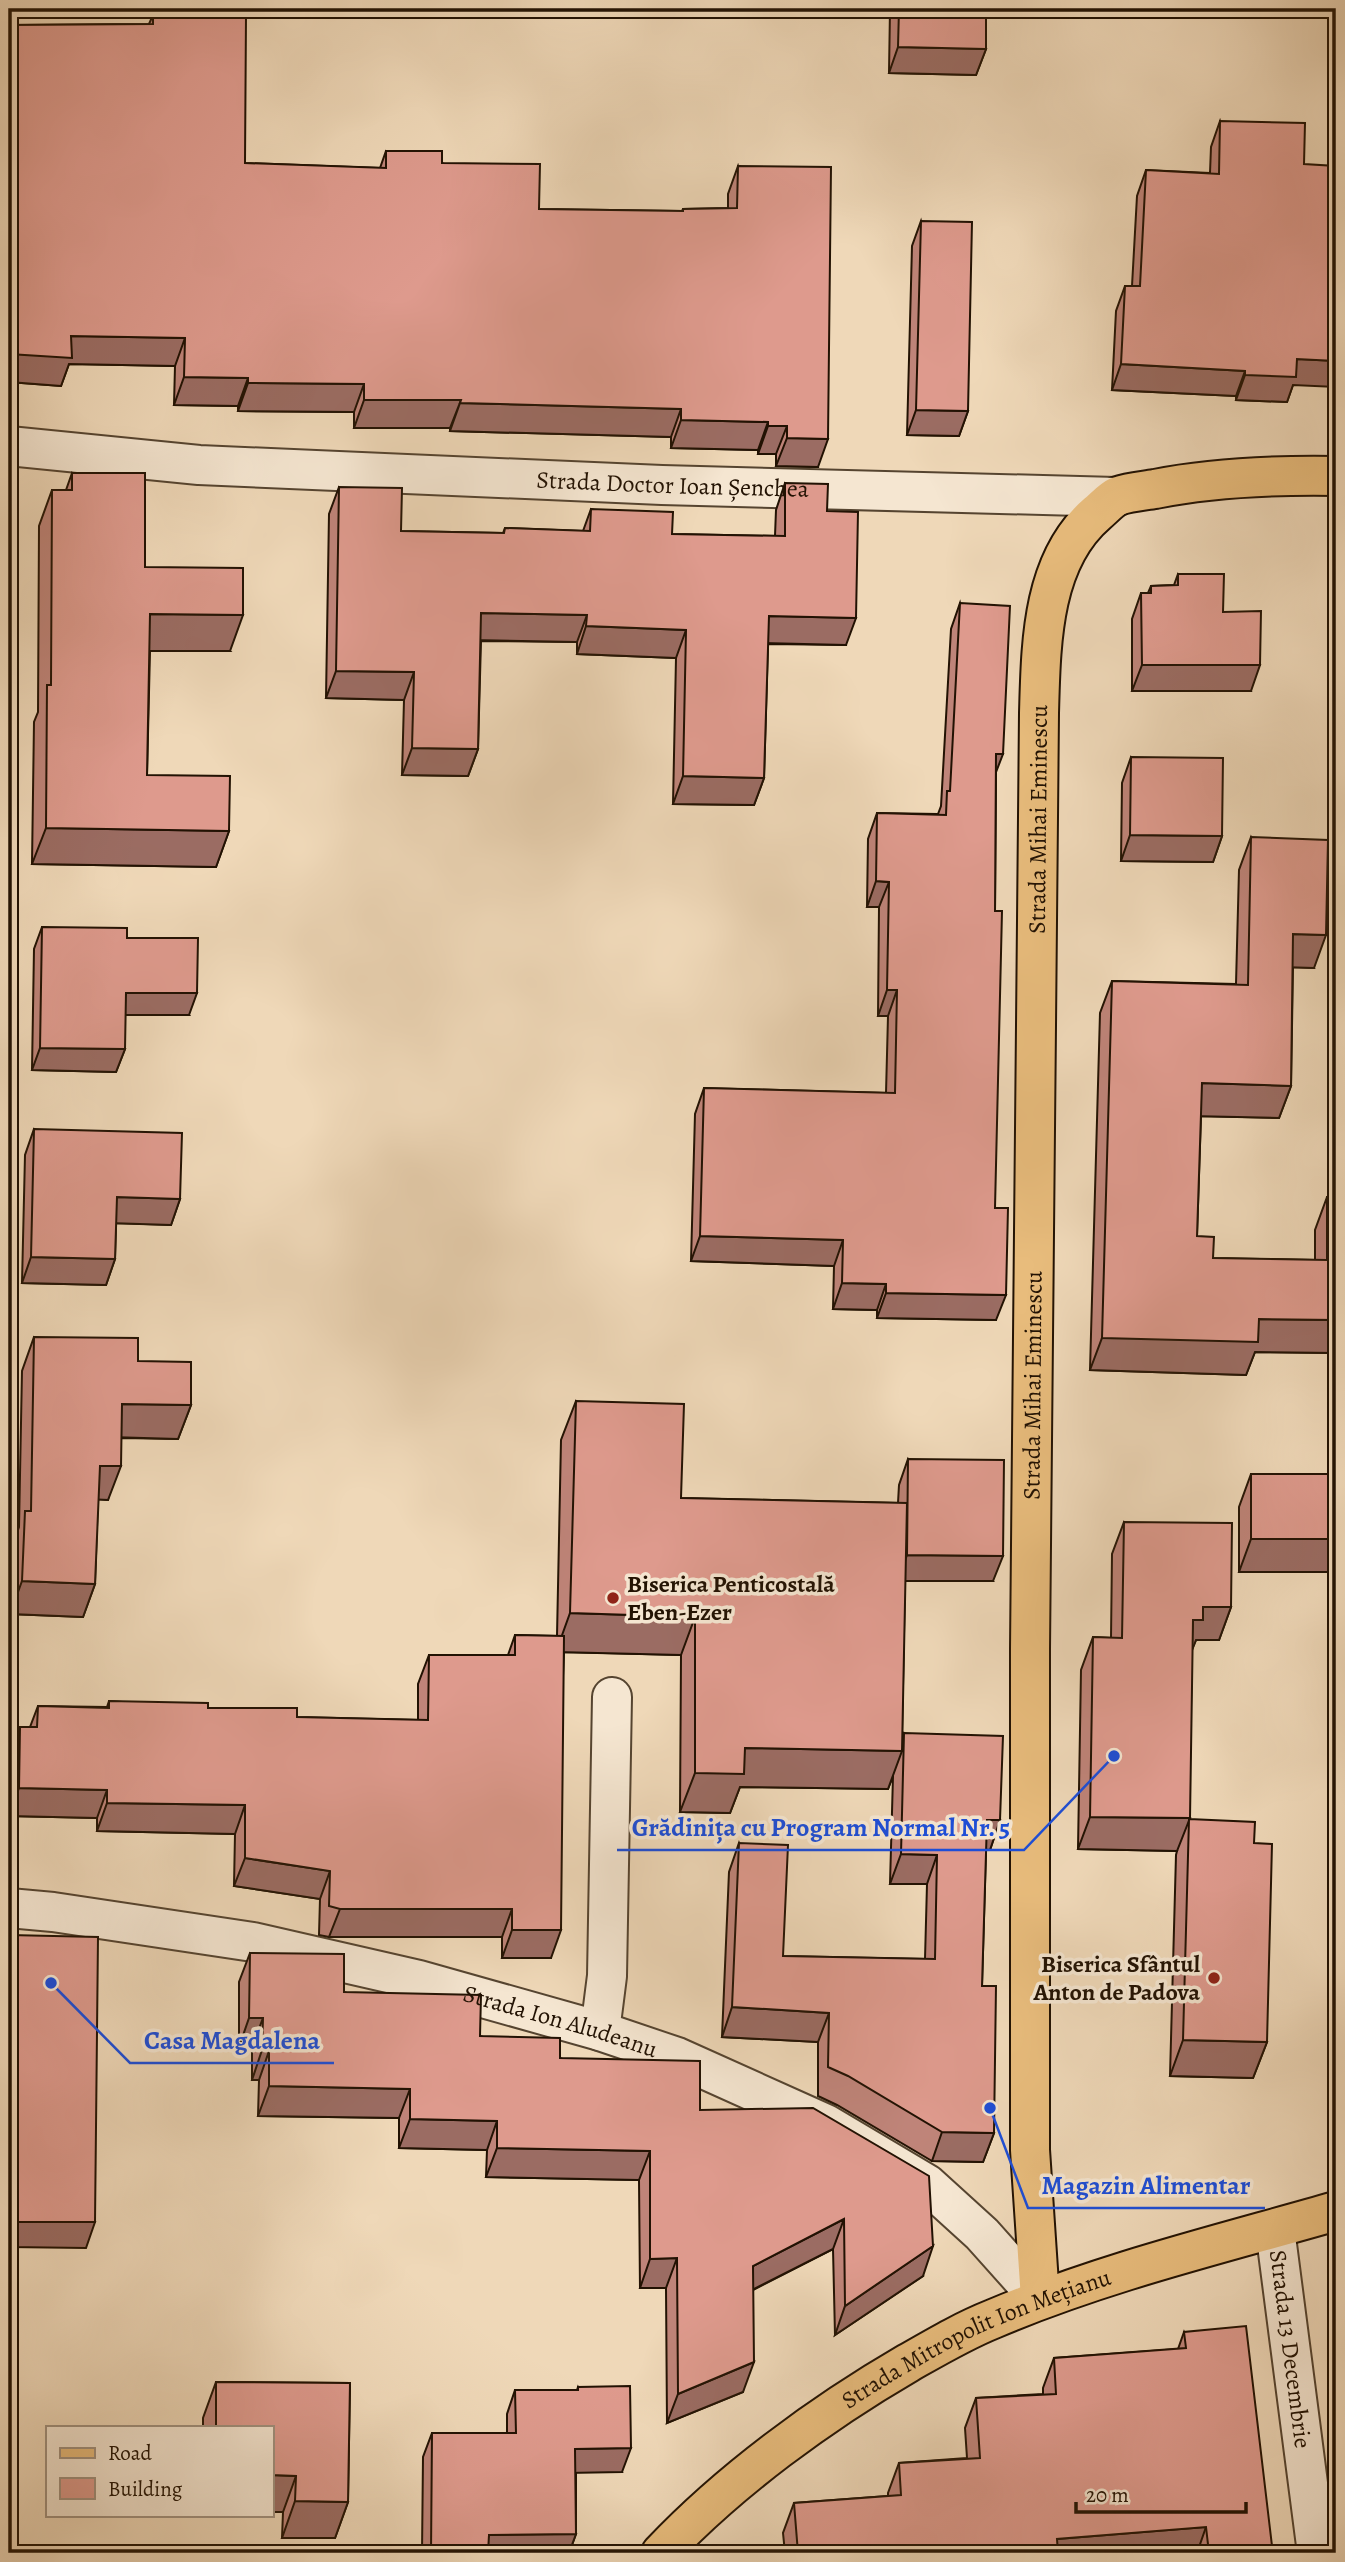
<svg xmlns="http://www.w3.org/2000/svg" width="1345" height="2562" viewBox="0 0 1345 2562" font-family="Alegreya,serif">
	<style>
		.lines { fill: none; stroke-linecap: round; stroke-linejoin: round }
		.minor-casing { stroke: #554430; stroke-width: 42 }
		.major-casing { stroke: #221203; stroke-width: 42 }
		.minor { stroke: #f5e6d1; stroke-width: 38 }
		.major { stroke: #e8bc7c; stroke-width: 38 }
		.wall { fill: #bf8479; stroke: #221203; stroke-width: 2 }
		.shaded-wall { fill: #9b6c63; stroke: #221203; stroke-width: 2 }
		.building { fill: #de9a8d; stroke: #221203; stroke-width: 2 }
		.poi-dot { fill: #8f2418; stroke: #f5e6d1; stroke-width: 2.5 }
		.labels { text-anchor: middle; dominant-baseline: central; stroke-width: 7; stroke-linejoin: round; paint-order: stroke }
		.street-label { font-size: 24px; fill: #221203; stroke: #f5e6d1 }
		.poi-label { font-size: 24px; font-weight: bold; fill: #221203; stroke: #f5e6d1; text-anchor: start }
		.leader { fill: none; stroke: #1d4ed8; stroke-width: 2.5 }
		.callout-dot { fill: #1d4ed8; stroke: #f5e6d1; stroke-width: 2.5 }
		.callout-label { font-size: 26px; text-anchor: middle; font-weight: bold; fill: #1d4ed8; stroke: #f5e6d1; stroke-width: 7; stroke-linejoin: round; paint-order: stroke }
	</style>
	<rect width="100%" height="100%" fill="#efd8b8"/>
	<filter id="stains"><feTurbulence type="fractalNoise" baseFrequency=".00286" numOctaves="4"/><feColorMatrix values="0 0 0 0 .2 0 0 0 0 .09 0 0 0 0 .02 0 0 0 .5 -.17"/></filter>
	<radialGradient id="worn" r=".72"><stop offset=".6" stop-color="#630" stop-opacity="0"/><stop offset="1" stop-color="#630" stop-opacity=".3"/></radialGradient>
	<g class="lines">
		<defs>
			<g id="minor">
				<path id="s1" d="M 9,446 L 199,465 L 662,485 L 1116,497"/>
				<path id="s2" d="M 9,1908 L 53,1912 L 253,1942 L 419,1980 L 600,2031 L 677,2057 L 826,2124 L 927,2184 L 982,2234 L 1040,2299"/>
				<path d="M 600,2031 L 607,1976 L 612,1697"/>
				<path id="s3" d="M 1275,2229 L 1317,2553"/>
			</g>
			<g id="major">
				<path id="s4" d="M 1040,2299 L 1030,2150 L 1030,1649 L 1039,713 C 1041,645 1041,561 1097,513 C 1103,508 1111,499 1118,496 C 1129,492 1143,491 1155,489 C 1215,477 1275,475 1336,476"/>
				<path id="s5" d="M 661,2553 C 730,2480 822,2413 908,2363 C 936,2347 963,2331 993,2319 C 1104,2272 1221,2244 1336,2211"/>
			</g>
		</defs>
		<!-- minor casing -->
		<use href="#minor" class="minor-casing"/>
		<!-- major casing -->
		<use href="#major" class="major-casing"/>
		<!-- minor -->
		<use href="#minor" class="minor"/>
		<!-- major -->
		<use href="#major" class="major"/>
	</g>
	<!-- wall -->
	<path class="wall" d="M 890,9 L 986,9 L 986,49 L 976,75 L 889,73 Z
		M 153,15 L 245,163 L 380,168 L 386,151 L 442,163 L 539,209 L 682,211 L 683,209 L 728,208 L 728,194 L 738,166 L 818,467 L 776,466 L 776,454 L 758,454 L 758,450 L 671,448 L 671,437 L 450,431 L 450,428 L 354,428 L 354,412 L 238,411 L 238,406 L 174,405 L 175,366 L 69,364 L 61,386 L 9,382 L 9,25 L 149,24 Z
		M 1220,121 L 1293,385 L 1287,402 L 1236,400 L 1236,396 L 1112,390 L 1116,311 L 1125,286 L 1132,286 L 1137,196 L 1146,170 L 1210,173 L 1211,147 Z
		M 921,221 L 968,411 L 959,436 L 907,435 L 912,246 Z
		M 72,473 L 145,567 L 230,651 L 150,651 L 147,775 L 229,831 L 216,867 L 32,864 L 34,722 L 38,712 L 39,526 L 52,490 L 66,490 Z
		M 785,483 L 827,511 L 846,645 L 768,644 L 764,778 L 754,805 L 673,804 L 676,658 L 577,654 L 577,642 L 481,641 L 478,749 L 468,776 L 402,775 L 404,700 L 326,698 L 329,514 L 339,487 L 401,531 L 503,533 L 505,528 L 583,531 L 591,509 L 672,534 L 775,536 L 776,510 Z
		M 1178,574 L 1223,612 L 1251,691 L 1132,691 L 1132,619 L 1141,593 L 1148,593 L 1151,586 L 1174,585 Z
		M 960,603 L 996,772 L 995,911 L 995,1208 L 996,1320 L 877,1318 L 877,1310 L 833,1309 L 834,1266 L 691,1261 L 695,1114 L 704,1088 L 886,1093 L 888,1016 L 878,1016 L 879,907 L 867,907 L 868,839 L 877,813 L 938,814 L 941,806 L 951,629 Z
		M 1131,757 L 1222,836 L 1213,862 L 1121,861 L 1122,783 Z
		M 1251,837 L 1314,968 L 1293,967 L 1291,1086 L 1279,1118 L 1201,1116 L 1197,1236 L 1213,1258 L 1315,1260 L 1315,1230 L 1327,1197 L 1336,1353 L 1255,1352 L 1246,1375 L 1090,1370 L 1100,1013 L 1112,981 L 1236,984 L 1239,870 Z
		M 42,927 L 127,938 L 189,1015 L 125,1015 L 125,1049 L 116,1072 L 32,1070 L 34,949 Z
		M 34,1129 L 180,1199 L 171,1225 L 116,1223 L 115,1259 L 106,1285 L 22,1283 L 25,1155 Z
		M 34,1337 L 138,1361 L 191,1405 L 178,1439 L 121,1438 L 108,1500 L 98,1499 L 95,1584 L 83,1617 L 10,1614 L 13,1544 L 19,1527 L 22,1371 Z
		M 576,1401 L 681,1498 L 898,1503 L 899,1485 L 908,1459 L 993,1581 L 905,1581 L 902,1738 L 904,1733 L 1000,1820 L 990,1850 L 986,1850 L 982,1986 L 994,2133 L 983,2162 L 932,2161 L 837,2105 L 818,2096 L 818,2042 L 722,2037 L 729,1872 L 739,1843 L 783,1956 L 925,1959 L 927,1884 L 890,1884 L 893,1776 L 888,1789 L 740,1787 L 730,1813 L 680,1812 L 681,1655 L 564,1652 L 551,1958 L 502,1958 L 502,1937 L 329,1937 L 319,1935 L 320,1899 L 234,1886 L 235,1834 L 97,1831 L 97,1818 L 9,1816 L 10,1755 L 20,1727 L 30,1727 L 38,1706 L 107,1707 L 109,1701 L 208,1708 L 297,1717 L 418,1720 L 418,1684 L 429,1655 L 508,1655 L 515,1635 L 557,1636 L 561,1440 Z
		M 1251,1474 L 1336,1474 L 1336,1572 L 1239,1572 L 1239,1507 Z
		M 1124,1522 L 1231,1607 L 1219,1640 L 1196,1640 L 1192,1649 L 1189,1819 L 1254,1843 L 1267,2042 L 1253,2078 L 1170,2076 L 1176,1855 L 1177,1851 L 1078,1849 L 1081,1670 L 1093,1637 L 1111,1638 L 1112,1554 Z
		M 250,1953 L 344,1992 L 480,2036 L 560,2058 L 700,2110 L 923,2276 L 835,2335 L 833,2249 L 753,2290 L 743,2392 L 667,2423 L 666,2288 L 640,2288 L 639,2180 L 486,2177 L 487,2150 L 399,2148 L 399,2118 L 258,2116 L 259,2080 L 252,2080 L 252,2047 L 239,2047 L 239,1982 Z
		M 1336,2247 L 1336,2347 L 1328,2268 Z
		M 1184,2332 L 1272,2546 L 1269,2553 L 785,2553 L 783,2533 L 794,2503 L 888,2496 L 888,2493 L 899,2463 L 967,2458 L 965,2428 L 976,2398 L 1043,2394 L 1043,2388 L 1054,2358 L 1178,2349 Z
		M 216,2382 L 350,2383 L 348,2502 L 335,2538 L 282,2538 L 283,2512 L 271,2512 L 271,2427 L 203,2427 L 203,2418 Z
		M 578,2387 L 622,2472 L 576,2472 L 576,2534 L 569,2553 L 422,2553 L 423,2457 L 432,2433 L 507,2433 L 507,2414 L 515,2390 L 577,2390 Z"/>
	<!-- shaded-wall -->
	<path class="shaded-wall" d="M 669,9 L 724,9 L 723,12 L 668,12 Z
		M 898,47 L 986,49 L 976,75 L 889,73 Z
		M 71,336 L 185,338 L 175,366 L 69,364 L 61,386 L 9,382 L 9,354 Z
		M 1297,359 L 1336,361 L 1336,387 L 1293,385 L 1287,402 L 1236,400 L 1245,375 Z
		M 1121,364 L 1245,371 L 1236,396 L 1112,390 Z
		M 184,377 L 248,378 L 238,406 L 174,405 Z
		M 248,383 L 364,384 L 354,412 L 238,411 Z
		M 364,400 L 461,400 L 450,428 L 354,428 Z
		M 460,403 L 681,409 L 671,437 L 450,431 Z
		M 916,410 L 968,411 L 959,436 L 907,435 Z
		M 681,420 L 768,422 L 758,450 L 671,448 Z
		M 768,426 L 787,426 L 776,454 L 758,454 Z
		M 787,438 L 828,439 L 818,467 L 776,466 Z
		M 481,613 L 587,615 L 577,642 L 471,640 Z
		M 150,614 L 243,615 L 230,651 L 137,651 Z
		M 769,616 L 856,618 L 846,645 L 759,643 Z
		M 586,626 L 686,630 L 676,658 L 577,654 Z
		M 1142,665 L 1260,665 L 1251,691 L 1132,691 Z
		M 336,671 L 414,672 L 404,700 L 326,698 Z
		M 412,748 L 478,749 L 468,776 L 402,775 Z
		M 996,754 L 1003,754 L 993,780 Z
		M 683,776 L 764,778 L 754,805 L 673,804 Z
		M 46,828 L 229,831 L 216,867 L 32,864 Z
		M 1130,835 L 1222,836 L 1213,862 L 1121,861 Z
		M 876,881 L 889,882 L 879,907 L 867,907 Z
		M 1293,934 L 1326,935 L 1314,968 L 1281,967 Z
		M 887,990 L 897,990 L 888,1016 L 878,1016 Z
		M 126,993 L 197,993 L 189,1015 L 117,1015 Z
		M 40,1048 L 125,1049 L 116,1072 L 32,1070 Z
		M 1202,1083 L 1291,1086 L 1279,1118 L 1190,1116 Z
		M 117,1197 L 180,1199 L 171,1225 L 108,1223 Z
		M 700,1236 L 843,1240 L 834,1266 L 691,1261 Z
		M 31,1257 L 115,1259 L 106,1285 L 22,1283 Z
		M 842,1283 L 886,1284 L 877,1310 L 833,1309 Z
		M 886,1293 L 1006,1295 L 996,1320 L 877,1318 Z
		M 1259,1319 L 1336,1320 L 1336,1353 L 1255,1352 L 1246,1375 L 1090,1370 L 1102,1338 Z
		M 122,1404 L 191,1405 L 178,1439 L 109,1437 Z
		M 100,1466 L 121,1466 L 108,1500 L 87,1499 Z
		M 1251,1539 L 1336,1539 L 1336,1572 L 1239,1572 Z
		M 907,1555 L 1003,1556 L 993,1581 L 898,1581 Z
		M 22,1581 L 95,1584 L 83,1617 L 10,1614 Z
		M 1203,1607 L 1231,1607 L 1219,1640 L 1196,1640 L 1191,1653 L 1193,1620 Z
		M 570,1613 L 695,1617 L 681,1655 L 556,1652 Z
		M 745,1748 L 902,1751 L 888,1789 L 740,1787 L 730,1813 L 680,1812 L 695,1773 Z
		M 19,1788 L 107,1790 L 97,1818 L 9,1816 Z
		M 107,1803 L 245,1805 L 235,1834 L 97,1831 Z
		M 1090,1817 L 1190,1818 L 1177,1851 L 1078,1849 Z
		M 987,1820 L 1000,1820 L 990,1850 L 977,1849 Z
		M 901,1854 L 937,1855 L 927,1884 L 890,1884 Z
		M 245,1858 L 330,1871 L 320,1899 L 234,1886 Z
		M 340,1909 L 512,1909 L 502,1937 L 329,1937 Z
		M 512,1930 L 561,1930 L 551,1958 L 502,1958 Z
		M 732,2007 L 829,2013 L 818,2042 L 722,2037 Z
		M 249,2018 L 263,2018 L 252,2047 L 239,2047 Z
		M 1183,2040 L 1267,2042 L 1253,2078 L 1170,2076 Z
		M 262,2050 L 269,2051 L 259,2080 L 252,2080 Z
		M 269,2086 L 410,2089 L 399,2118 L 258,2116 Z
		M 410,2119 L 497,2121 L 487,2150 L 399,2148 Z
		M 942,2132 L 994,2133 L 983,2162 L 932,2161 Z
		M 497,2148 L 650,2151 L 639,2180 L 486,2177 Z
		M 844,2219 L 833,2249 L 742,2295 L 753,2266 Z
		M 9,2222 L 95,2222 L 86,2248 L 9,2247 Z
		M 933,2246 L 923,2276 L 835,2335 L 845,2306 Z
		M 677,2258 L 666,2288 L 640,2288 L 650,2259 Z
		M 754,2362 L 743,2392 L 667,2423 L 678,2394 Z
		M 631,2448 L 622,2472 L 567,2473 L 575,2449 Z
		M 271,2475 L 296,2476 L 283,2512 L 271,2512 Z
		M 295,2501 L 348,2502 L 335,2538 L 282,2538 Z
		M 1206,2527 L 1197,2553 L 1052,2553 L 1057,2539 Z
		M 576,2534 L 569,2553 L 482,2553 L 489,2535 Z
		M 1272,2546 L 1269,2553 L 1212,2553 Z"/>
	<!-- building -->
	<path class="building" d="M 899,9 L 986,9 L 986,49 L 898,47 Z
		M 153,15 L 246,16 L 245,163 L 386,168 L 386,151 L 442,151 L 442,163 L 540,164 L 539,209 L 683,211 L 683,209 L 737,208 L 738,166 L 831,167 L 828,439 L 787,438 L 787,426 L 768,426 L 768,422 L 681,420 L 681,409 L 460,403 L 461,400 L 364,400 L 364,384 L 248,383 L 248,378 L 184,377 L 185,338 L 71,336 L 72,358 L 9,354 L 9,25 L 153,24 Z
		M 1220,121 L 1305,123 L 1304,164 L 1336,166 L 1336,361 L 1297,359 L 1296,377 L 1245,375 L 1245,371 L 1121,364 L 1125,286 L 1140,286 L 1146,170 L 1219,174 Z
		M 921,221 L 972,222 L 968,411 L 916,410 Z
		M 72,473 L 145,473 L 145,567 L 243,568 L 243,615 L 150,614 L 147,775 L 230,776 L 229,831 L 46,828 L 47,685 L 51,685 L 52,490 L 72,490 Z
		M 785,483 L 828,484 L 827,511 L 858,512 L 856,618 L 769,616 L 764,778 L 683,776 L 686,630 L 586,626 L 587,615 L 481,613 L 478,749 L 412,748 L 414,672 L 336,671 L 339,487 L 402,488 L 401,531 L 504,533 L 505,528 L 590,531 L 591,509 L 673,512 L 672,534 L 785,536 Z
		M 1178,574 L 1224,574 L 1223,612 L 1261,611 L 1260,665 L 1142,665 L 1141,593 L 1151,593 L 1151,586 L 1178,585 Z
		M 960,603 L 1010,606 L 1003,754 L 996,754 L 995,911 L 1002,911 L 995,1208 L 1008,1208 L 1006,1295 L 886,1293 L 886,1284 L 842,1283 L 843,1240 L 700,1236 L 704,1088 L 895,1093 L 897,990 L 887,990 L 889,882 L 876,881 L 877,813 L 946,815 L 947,791 L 950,791 Z
		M 1131,757 L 1223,758 L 1222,836 L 1130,835 Z
		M 1251,837 L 1328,840 L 1326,935 L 1293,934 L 1291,1086 L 1202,1083 L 1197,1236 L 1214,1237 L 1213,1258 L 1327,1260 L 1327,1197 L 1336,1197 L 1336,1320 L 1259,1319 L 1258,1342 L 1102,1338 L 1112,981 L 1248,985 Z
		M 42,927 L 127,928 L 127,938 L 198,938 L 197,993 L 126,993 L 125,1049 L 40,1048 Z
		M 34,1129 L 182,1133 L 180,1199 L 117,1197 L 115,1259 L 31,1257 Z
		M 34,1337 L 138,1338 L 138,1361 L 191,1362 L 191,1405 L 122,1404 L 121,1466 L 100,1466 L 95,1584 L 22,1581 L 25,1511 L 31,1511 Z
		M 576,1401 L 684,1404 L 681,1498 L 907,1503 L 902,1751 L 745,1748 L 744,1774 L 695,1773 L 695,1617 L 570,1613 Z
		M 908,1459 L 1004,1460 L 1003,1556 L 907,1555 Z
		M 1251,1474 L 1336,1474 L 1336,1539 L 1251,1539 Z
		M 1124,1522 L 1232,1523 L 1231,1607 L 1203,1607 L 1203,1620 L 1193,1620 L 1190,1818 L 1090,1817 L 1093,1637 L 1122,1638 Z
		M 515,1635 L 564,1636 L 561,1930 L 512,1930 L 512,1909 L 340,1909 L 329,1906 L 330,1871 L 245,1858 L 245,1805 L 107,1803 L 107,1790 L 19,1788 L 20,1727 L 37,1727 L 38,1706 L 109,1708 L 109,1701 L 208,1703 L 208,1708 L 297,1708 L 297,1717 L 428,1720 L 429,1655 L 515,1655 Z
		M 904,1733 L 1003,1736 L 1000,1820 L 987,1820 L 982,1986 L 996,1986 L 994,2133 L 942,2132 L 848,2076 L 828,2067 L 829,2013 L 732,2007 L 739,1843 L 788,1845 L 783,1956 L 935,1959 L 937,1855 L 901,1854 Z
		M 1189,1819 L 1255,1822 L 1254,1843 L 1272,1844 L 1267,2042 L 1183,2040 Z
		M 9,1935 L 98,1937 L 95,2222 L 9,2222 Z
		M 250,1953 L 344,1954 L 344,1992 L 481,1995 L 480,2036 L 560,2038 L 560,2058 L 700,2061 L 700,2110 L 813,2108 L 929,2176 L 933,2246 L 845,2306 L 844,2219 L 753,2266 L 754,2362 L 678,2394 L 677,2258 L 650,2259 L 650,2151 L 497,2148 L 497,2121 L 410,2119 L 410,2089 L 269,2086 L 269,2051 L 262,2050 L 263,2018 L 249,2018 Z
		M 1246,2326 L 1272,2546 L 1209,2553 L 1206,2527 L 1057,2539 L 1058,2553 L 798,2553 L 794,2503 L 901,2495 L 899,2463 L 980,2458 L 976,2398 L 1056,2394 L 1054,2358 L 1186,2348 L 1184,2332 Z
		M 216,2382 L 350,2383 L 348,2502 L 295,2501 L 296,2476 L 271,2475 L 271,2427 L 216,2427 Z
		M 630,2386 L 631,2448 L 575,2449 L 576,2534 L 489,2535 L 488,2553 L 431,2553 L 432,2433 L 516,2433 L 515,2390 L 578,2390 L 578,2387 Z"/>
	<!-- markers -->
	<g class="poi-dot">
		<circle cx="613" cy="1598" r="7"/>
		<circle cx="1214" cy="1978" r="7"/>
	</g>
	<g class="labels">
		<!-- street labels -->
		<g class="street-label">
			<text stroke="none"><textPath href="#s1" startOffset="665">Strada Doctor Ioan Șenchea</textPath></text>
			<text stroke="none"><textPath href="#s4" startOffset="1480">Strada Mihai Eminescu</textPath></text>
			<text stroke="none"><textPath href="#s4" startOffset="914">Strada Mihai Eminescu</textPath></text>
			<text stroke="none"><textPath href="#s2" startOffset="564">Strada Ion Aludeanu</textPath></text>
			<text stroke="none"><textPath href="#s5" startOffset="385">Strada Mitropolit Ion Mețianu</textPath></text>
			<text stroke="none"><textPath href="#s3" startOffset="121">Strada 13 Decembrie</textPath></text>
		</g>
		<!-- poi labels -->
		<g class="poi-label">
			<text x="627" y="1584">Biserica Penticostală<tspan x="627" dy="28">Eben-Ezer</tspan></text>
			<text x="1200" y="1964" text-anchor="end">Biserica Sfântul<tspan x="1200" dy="28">Anton de Padova</tspan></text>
		</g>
	</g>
	<!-- callouts -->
	<path class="leader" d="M1114 1756L1024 1850H617M51 1983L130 2063H334M990 2108L1028 2208H1265"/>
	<g class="callout-dot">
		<circle cx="1114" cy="1756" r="7"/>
		<circle cx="51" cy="1983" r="7"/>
		<circle cx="990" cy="2108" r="7"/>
	</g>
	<g class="callout-label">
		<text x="821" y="1836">Grădinița cu Program Normal Nr. 5</text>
		<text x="232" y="2049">Casa Magdalena</text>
		<text x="1146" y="2194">Magazin Alimentar</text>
	</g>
	<!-- margin -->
	<rect width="1345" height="2562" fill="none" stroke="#efd8b8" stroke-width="35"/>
	<rect x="10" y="10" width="1324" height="2541" fill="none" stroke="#221203" stroke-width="3.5"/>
	<rect x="18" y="18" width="1310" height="2527" fill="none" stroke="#221203" stroke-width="2"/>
	<!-- legend -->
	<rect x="46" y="2426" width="228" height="91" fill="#f5e6d1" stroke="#a1917f" stroke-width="2"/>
	<rect x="60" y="2448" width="35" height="10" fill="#e8bc7c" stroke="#a1917f" stroke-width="2"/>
	<text x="108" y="2460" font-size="21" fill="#221203">Road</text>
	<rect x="60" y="2478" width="35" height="21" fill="#de9a8d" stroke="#a1917f" stroke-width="2"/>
	<text x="108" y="2496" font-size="21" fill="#221203">Building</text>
	<!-- scale -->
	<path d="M1076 2502v10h170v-10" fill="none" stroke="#221203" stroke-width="3.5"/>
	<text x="1086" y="2502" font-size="21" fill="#221203" stroke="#f5e6d1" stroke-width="5" paint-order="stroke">20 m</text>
	<rect width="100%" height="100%" filter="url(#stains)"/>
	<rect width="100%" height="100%" fill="url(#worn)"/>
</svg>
